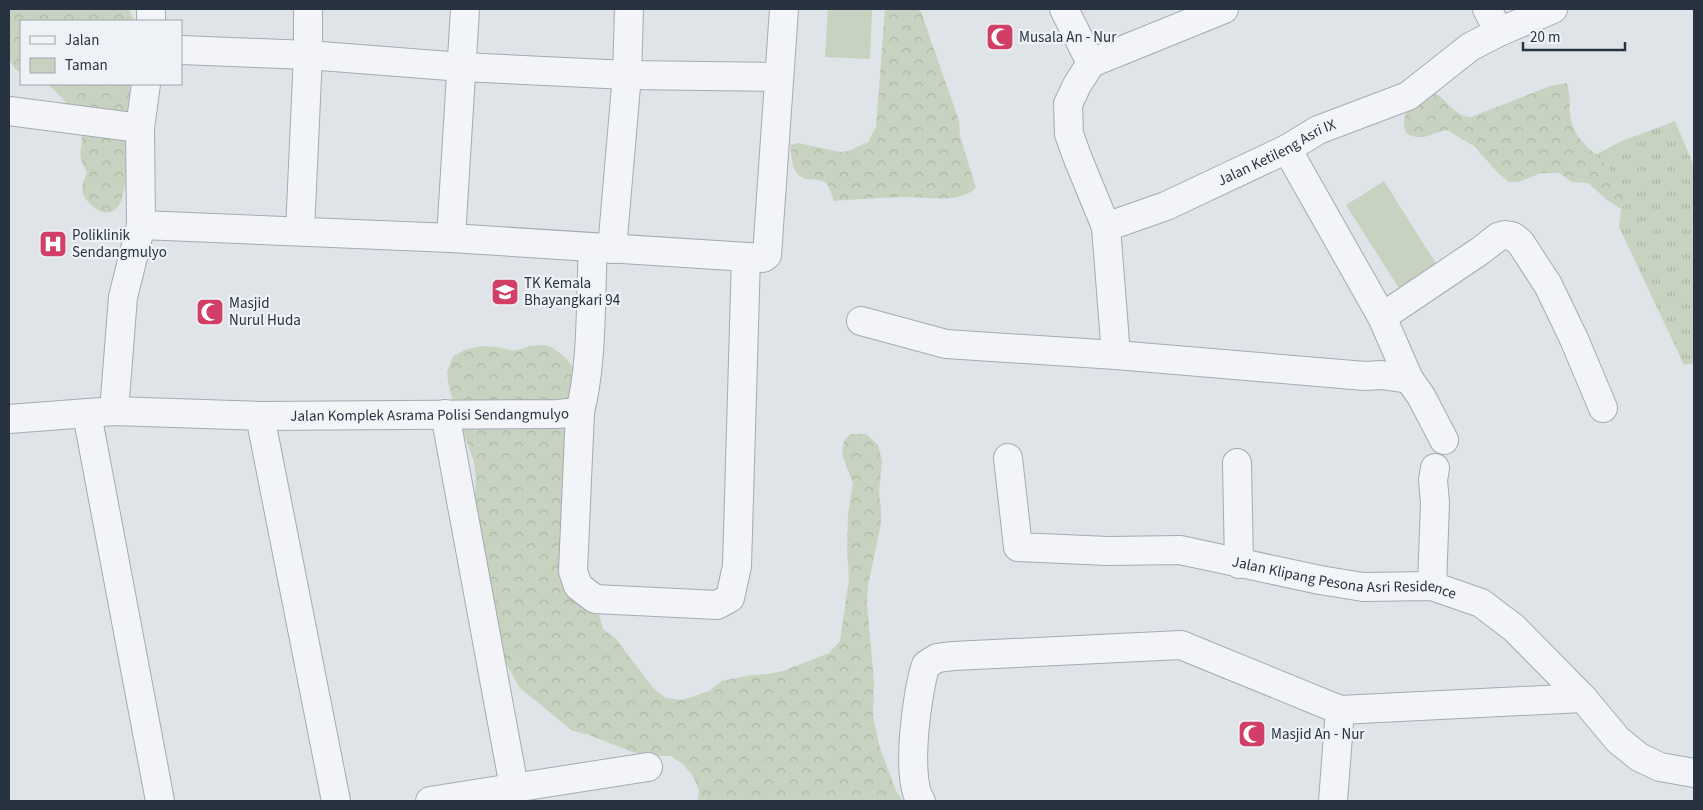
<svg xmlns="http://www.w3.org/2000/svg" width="1703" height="810" viewBox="0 0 1703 810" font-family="'Source Sans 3',sans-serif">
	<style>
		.grass { fill: url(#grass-tufts) }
		.forest { fill: url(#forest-crowns) }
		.park { fill: #c7d3c0 }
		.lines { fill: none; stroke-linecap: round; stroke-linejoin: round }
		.minor-casing { stroke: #a4abb3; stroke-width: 30 }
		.minor { stroke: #f2f4f7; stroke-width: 28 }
		.labels { text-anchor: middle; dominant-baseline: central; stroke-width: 4.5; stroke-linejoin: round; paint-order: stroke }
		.poi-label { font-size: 15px; fill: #273340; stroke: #eef2f6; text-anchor: start }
		.street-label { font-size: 15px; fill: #273340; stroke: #eef2f6 }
	</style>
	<defs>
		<pattern id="grass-tufts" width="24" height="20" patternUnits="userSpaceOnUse" patternTransform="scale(1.25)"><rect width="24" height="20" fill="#c7d3c0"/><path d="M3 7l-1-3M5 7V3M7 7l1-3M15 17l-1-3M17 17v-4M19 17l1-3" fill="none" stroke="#abb6a6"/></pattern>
		<pattern id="forest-crowns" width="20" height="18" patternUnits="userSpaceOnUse" patternTransform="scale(1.25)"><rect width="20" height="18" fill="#c7d3c0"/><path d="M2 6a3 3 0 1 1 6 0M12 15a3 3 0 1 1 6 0" fill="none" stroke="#abb6a6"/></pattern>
	</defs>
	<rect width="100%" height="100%" fill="#dfe4e9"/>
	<!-- grass -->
	<path class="grass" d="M 1675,121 L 1694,166 L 1694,363 L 1684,365 L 1619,227 L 1621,209 L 1626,202 L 1612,173 L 1595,155 L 1622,141 Z"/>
	<!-- forest -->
	<path class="forest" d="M 9,9 L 129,9 L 134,21 L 21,21 L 21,72 L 16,70 L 9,60 Z
		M 885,9 L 920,9 L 959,121 L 960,136 L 976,188 C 957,205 924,196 900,197 C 878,198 856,199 834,201 C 831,195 830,184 823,181 C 818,179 811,180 806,179 C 791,174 792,158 790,145 L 798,143 L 840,152 L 848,151 L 868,142 L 876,127 Z
		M 1567,83 C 1572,98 1567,115 1574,129 C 1581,145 1597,154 1608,167 C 1616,177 1620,190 1626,202 L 1621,209 L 1606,199 L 1588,183 L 1572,182 L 1559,173 L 1541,173 L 1518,182 L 1509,182 L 1497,172 L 1474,146 L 1447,130 C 1429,133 1425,142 1407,134 C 1396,113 1417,101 1432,91 C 1447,98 1452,116 1471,117 L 1550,86 Z
		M 47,84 L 143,84 L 130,171 C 124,181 124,201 117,208 C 105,221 82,202 82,188 C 82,183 85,178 87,173 C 85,168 82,163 81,159 C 79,152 82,146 82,139 C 80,115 65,99 47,84 Z
		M 546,345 C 565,354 571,362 581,380 L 579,554 L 595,599 L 603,629 L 615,638 L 654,689 L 666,698 L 681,700 L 695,696 L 709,691 L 722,681 L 751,675 L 768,674 L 783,671 L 829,653 L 840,641 L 849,579 L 847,547 L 848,514 L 853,483 L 842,454 L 844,441 L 850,434 L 866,434 L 878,445 L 882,461 L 879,492 L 881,508 L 881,523 L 868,586 L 867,603 L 874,683 L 873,717 L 880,748 L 896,791 L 903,801 L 698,801 L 699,790 L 693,776 L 683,764 L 670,756 L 653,756 L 635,753 L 589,735 L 571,730 L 519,687 L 502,656 L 474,510 L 476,478 L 474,462 L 458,418 L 449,387 L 447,372 L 453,356 L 467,349 L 482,346 L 497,347 L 514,351 L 530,346 Z"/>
	<!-- park -->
	<path class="park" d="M 828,9 L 872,9 L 870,59 L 825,57 Z
		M 1384,181 L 1440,270 L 1402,293 L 1346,205 Z"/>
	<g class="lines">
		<defs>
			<g id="minor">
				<path d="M 1064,9 L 1091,63"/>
				<path d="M 1487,9 L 1499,32"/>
				<path d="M 151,21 L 151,9"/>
				<path d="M 181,50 L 308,55 L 462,67 L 627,75 L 778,77"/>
				<path d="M 9,111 L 140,128"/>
				<path d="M 1287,149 L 1382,317 L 1409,379 L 1421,396 L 1444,440"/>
				<path d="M 141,225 L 451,238 L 763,258 L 767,255 L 784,9"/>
				<path d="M 1106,227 L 1078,159 L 1069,134 L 1068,104 L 1077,85 L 1091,63 L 1224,9"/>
				<path d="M 300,231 L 308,55 L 308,9"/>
				<path d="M 451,238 L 465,9"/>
				<path d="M 612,249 L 627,75 L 629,9"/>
				<path d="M 1382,317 L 1480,251 L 1498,237 L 1505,235 L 1512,236 L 1520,242 L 1548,285 L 1574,339 L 1603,408"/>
				<path d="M 861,321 L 946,344 L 1116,355 L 1365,376 L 1381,375 L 1409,379"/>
				<path id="s1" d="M 1116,355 L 1106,227 L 1166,206 L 1287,149 L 1318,130 L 1408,96 L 1470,47 L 1499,32 L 1553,9"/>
				<path d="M 114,411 L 123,297 L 141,225 L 140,128 L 146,84"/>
				<path d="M 580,412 L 573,571 L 578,586 L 595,599 L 717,605 L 730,598 L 737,566 L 746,257"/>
				<path d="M 87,414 L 160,801"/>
				<path d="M 445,414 L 514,787"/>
				<path d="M 260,416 L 336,801"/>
				<path id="s2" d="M 9,419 L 114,411 L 260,416 L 557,414 L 580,412 C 593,359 590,302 593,248"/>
				<path id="s3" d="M 1008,458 L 1018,547 L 1108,551 L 1180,550 L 1320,580 L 1363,587 L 1432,586 L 1481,603 L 1514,628 L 1583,698 L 1618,740 L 1639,757 L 1660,767 L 1694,773"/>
				<path d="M 1237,463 L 1239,564"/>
				<path d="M 1432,586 L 1435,503 L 1433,480 L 1435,468"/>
				<path d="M 430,801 L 648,767"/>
				<path d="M 921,801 C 905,780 917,690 926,665 L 937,658 L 953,656 L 1181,645 L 1340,710 L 1583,698"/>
				<path d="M 1333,801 L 1340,710"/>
			</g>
		</defs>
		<!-- minor casing -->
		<use href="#minor" class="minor-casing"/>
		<!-- minor -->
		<use href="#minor" class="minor"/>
	</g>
	<!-- icons -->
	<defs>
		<symbol id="mosque-square" viewBox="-11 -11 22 22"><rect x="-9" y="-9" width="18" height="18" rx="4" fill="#d23f66" stroke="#eef2f6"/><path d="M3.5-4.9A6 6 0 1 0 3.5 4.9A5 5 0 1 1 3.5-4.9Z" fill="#fff"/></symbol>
		<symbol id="hospital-square" viewBox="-11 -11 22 22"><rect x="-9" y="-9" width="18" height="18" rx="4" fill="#d23f66" stroke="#eef2f6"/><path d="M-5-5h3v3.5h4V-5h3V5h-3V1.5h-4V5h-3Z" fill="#fff"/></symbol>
		<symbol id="school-square" viewBox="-11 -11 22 22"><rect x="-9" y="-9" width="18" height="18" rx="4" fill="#d23f66" stroke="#eef2f6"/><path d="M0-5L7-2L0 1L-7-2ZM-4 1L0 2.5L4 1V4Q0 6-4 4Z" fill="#fff"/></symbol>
	</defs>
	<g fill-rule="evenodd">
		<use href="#mosque-square" x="984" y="21" width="32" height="32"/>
		<use href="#hospital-square" x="37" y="228" width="32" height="32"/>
		<use href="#school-square" x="489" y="276" width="32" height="32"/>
		<use href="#mosque-square" x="194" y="296" width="32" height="32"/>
		<use href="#mosque-square" x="1236" y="718" width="32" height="32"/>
	</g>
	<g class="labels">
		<!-- poi labels -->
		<g class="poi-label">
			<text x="1019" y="37">Musala An - Nur</text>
			<text x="72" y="235">Poliklinik<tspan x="72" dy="17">Sendangmulyo</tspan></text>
			<text x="524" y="283">TK Kemala<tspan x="524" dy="17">Bhayangkari 94</tspan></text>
			<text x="229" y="303">Masjid<tspan x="229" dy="17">Nurul Huda</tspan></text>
			<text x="1271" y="734">Masjid An - Nur</text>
		</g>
		<!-- street labels -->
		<g class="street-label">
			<text stroke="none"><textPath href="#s1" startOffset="315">Jalan Ketileng Asri IX</textPath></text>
			<text stroke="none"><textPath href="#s2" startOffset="421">Jalan Komplek Asrama Polisi Sendangmulyo</textPath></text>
			<text stroke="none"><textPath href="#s3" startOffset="419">Jalan Klipang Pesona Asri Residence</textPath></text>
		</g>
	</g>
	<!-- border -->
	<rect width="1703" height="810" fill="none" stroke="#273340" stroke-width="20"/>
	<!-- legend -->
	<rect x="20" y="20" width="162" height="65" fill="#eef2f6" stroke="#9ea6ad"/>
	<rect x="30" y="36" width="25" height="8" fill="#f2f4f7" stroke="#9ea6ad"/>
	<text x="65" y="45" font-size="15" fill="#273340">Jalan</text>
	<rect x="30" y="58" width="25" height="15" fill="#c7d3c0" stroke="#9ea6ad"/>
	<text x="65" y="70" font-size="15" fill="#273340">Taman</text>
	<!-- scale -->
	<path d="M1523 42v8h102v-8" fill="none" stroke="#273340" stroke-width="2.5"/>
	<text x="1530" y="42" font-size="15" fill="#273340" stroke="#eef2f6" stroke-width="4" paint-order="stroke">20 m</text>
</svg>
